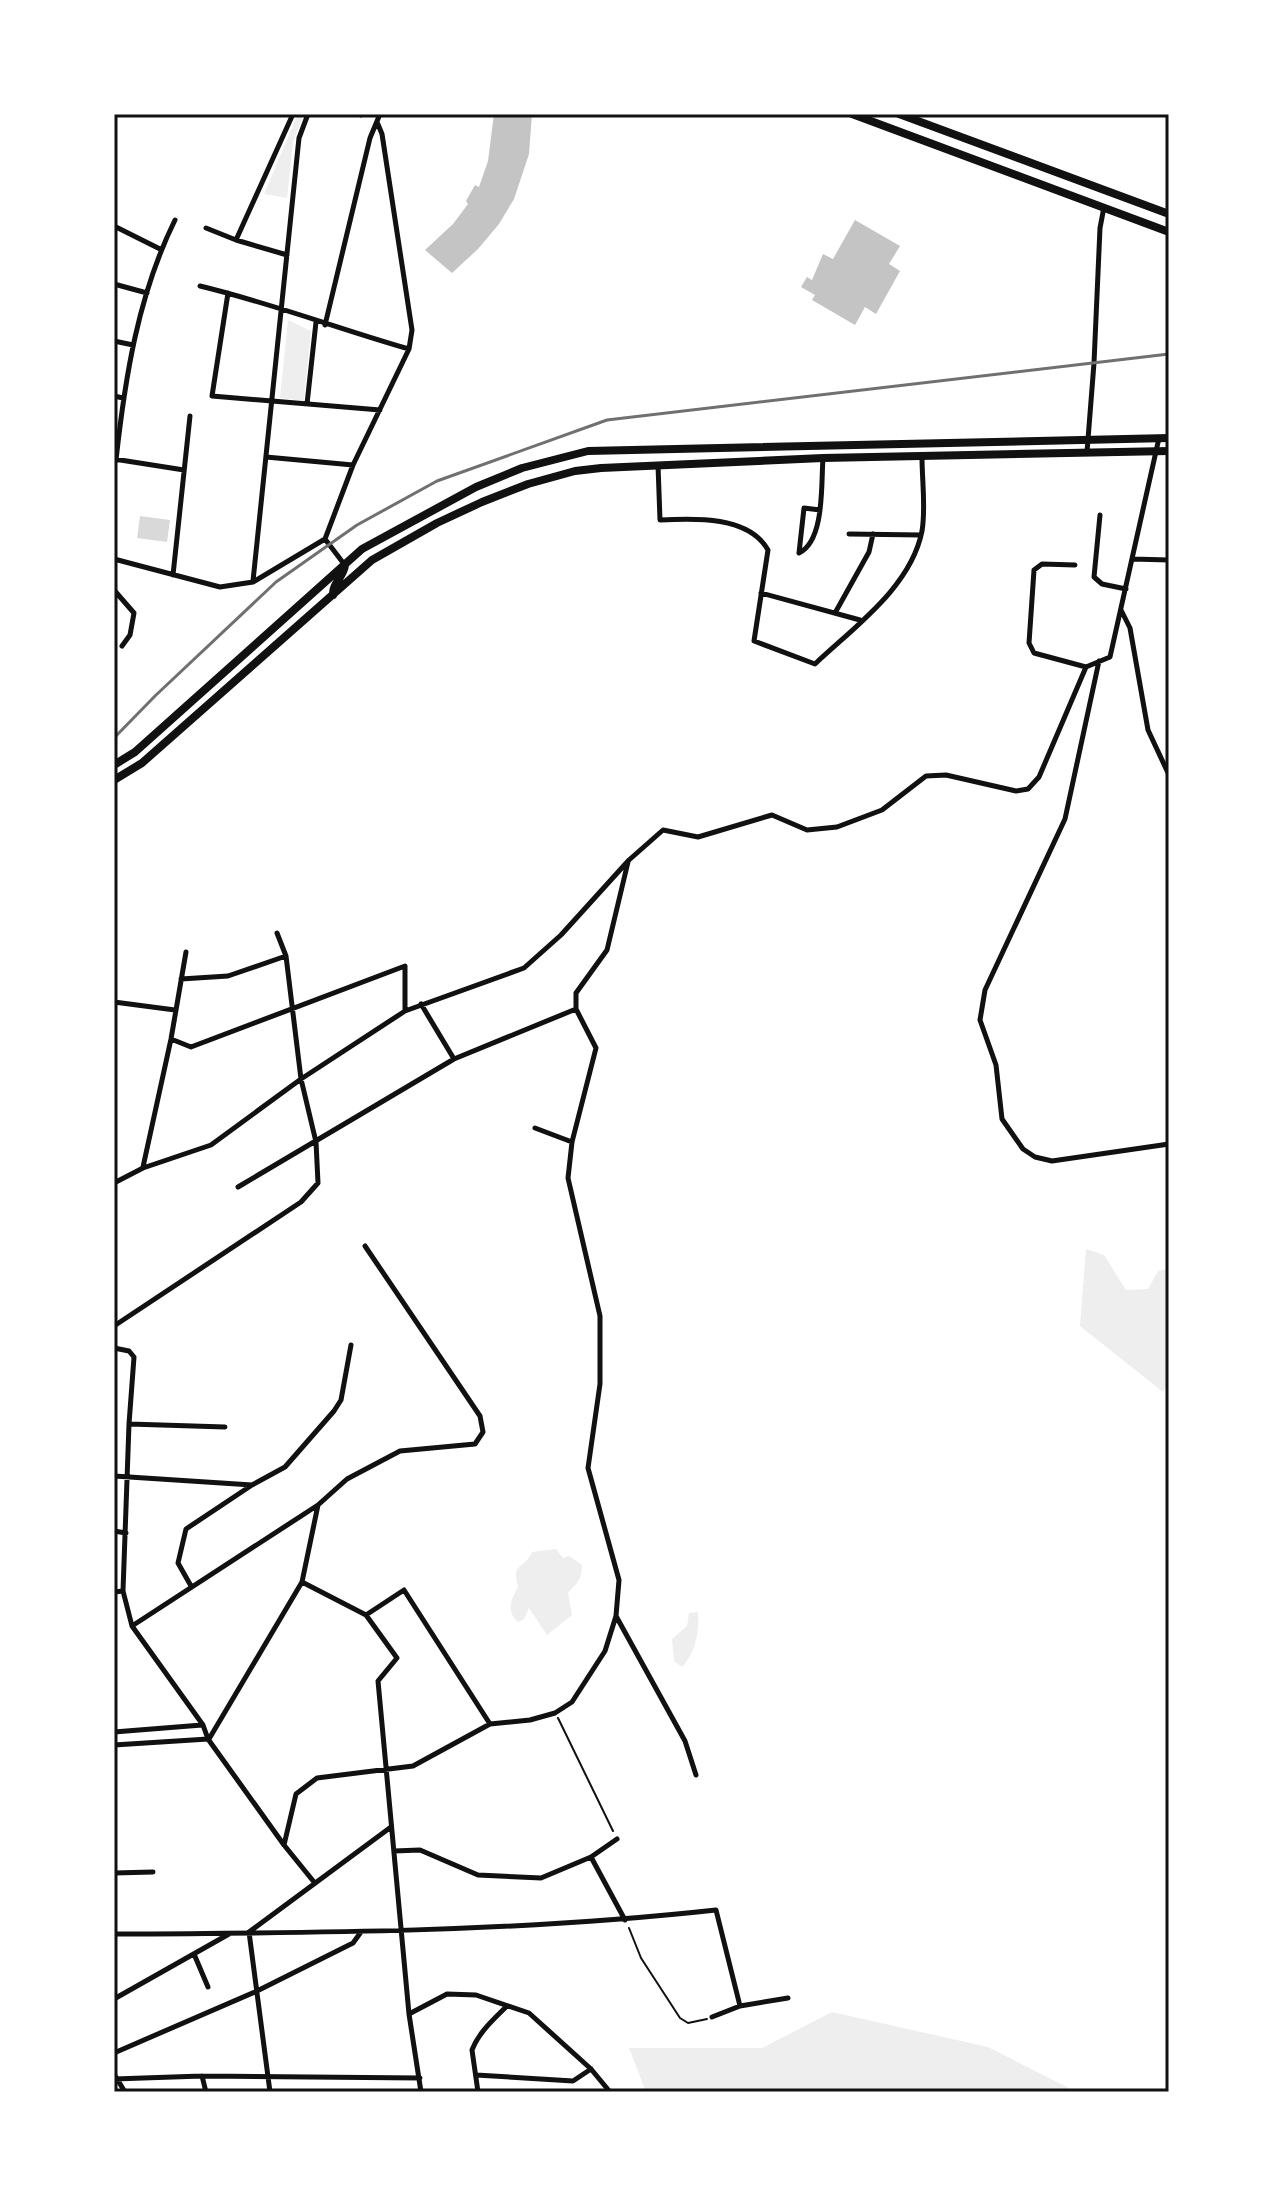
<svg xmlns="http://www.w3.org/2000/svg" width="1283" height="2206" viewBox="0 0 1283 2206" font-family="Manrope,sans-serif">
	<style>
		.green { fill: #eee }
		.water { fill: #d9d9d9 }
		.building { fill: #c4c4c4 }
		.lines { fill: none; stroke-linecap: round; stroke-linejoin: round }
		.path { stroke: #111; stroke-width: 2 }
		.minor { stroke: #111; stroke-width: 5 }
		.trunk { stroke: #111; stroke-width: 8 }
		.rail { stroke: #707070; stroke-width: 3 }
		.neatline { fill: none; stroke: #111; stroke-width: 3 }
	</style>
	<rect width="100%" height="100%" fill="#fff"/>
	<!-- green -->
	<path class="green" d="M 298,114 L 304,114 L 293,142 L 287,198 L 264,194 Z
		M 288,320 L 311,331 L 304,401 L 280,398 Z
		M 1086,1249 L 1104,1255 L 1126,1290 L 1148,1289 L 1158,1271 L 1169,1269 L 1169,1382 L 1163,1392 L 1080,1326 Z
		M 556,1549 L 563,1558 L 569,1556 L 582,1565 C 582,1580 577,1583 568,1593 L 572,1615 L 547,1635 L 529,1608 L 524,1619 L 518,1622 C 506,1612 511,1599 518,1587 C 511,1561 525,1570 532,1552 Z
		M 698,1612 C 700,1631 695,1653 682,1667 L 674,1661 L 672,1639 L 687,1626 L 689,1613 Z
		M 832,2012 L 988,2047 L 1077,2092 L 646,2092 L 629,2048 L 762,2048 Z"/>
	<!-- water -->
	<path class="water" d="M 140,516 L 170,520 L 167,542 L 137,538 Z"/>
	<!-- building -->
	<path class="building" d="M 494,114 L 532,114 L 529,154 L 514,199 L 499,224 L 478,249 L 452,273 L 425,250 L 453,224 L 468,204 L 466,201 L 475,185 L 479,187 L 488,161 Z
		M 855,220 L 900,246 L 889,264 L 900,271 L 876,314 L 865,307 L 855,325 L 812,300 L 815,295 L 801,287 L 807,277 L 812,280 L 823,254 L 833,259 Z"/>
	<g class="lines">
		<!-- path -->
		<path class="path" d="M 558,1718 L 613,1831
			M 629,1928 L 641,1958 L 680,2018 L 688,2023 L 707,2019"/>
		<!-- minor -->
		<path class="minor" d="M 359,114 L 361,115
			M 114,226 L 160,249
			M 206,228 L 236,240 L 287,255
			M 236,240 L 293,114
			M 114,284 L 147,293
			M 200,286 C 271,303 339,329 409,349
			M 228,293 L 212,396 L 380,410
			M 325,325 L 370,138 L 380,114
			M 114,341 L 133,345
			M 114,396 L 123,398
			M 307,404 L 316,322
			M 1087,452 L 1094,363 L 1100,228 L 1104,207
			M 266,457 L 353,465
			M 114,459 L 184,470
			M 116,460 C 125,378 138,295 175,220
			M 658,465 L 660,520 C 695,518 749,516 768,550 L 754,641 L 815,664 C 854,627 911,587 922,531 C 926,508 922,481 922,457
			M 1100,515 L 1094,577 L 1102,584 L 1126,589
			M 849,534 L 921,535
			M 325,539 L 344,564
			M 799,553 C 825,541 821,483 823,458
			M 799,553 L 804,508 L 820,510
			M 114,559 L 220,587 L 253,582 L 325,539 L 353,465 L 409,349 L 412,330 L 382,134 L 377,122
			M 1132,559 L 1169,560
			M 1075,565 L 1042,564 L 1034,570 L 1029,643 L 1034,653 L 1086,667
			M 173,575 L 190,416
			M 253,581 L 299,138 L 308,114
			M 114,590 L 134,613 L 130,635 L 122,646
			M 761,593 L 860,620
			M 1121,610 L 1130,628 L 1148,730 L 1169,775
			M 835,613 L 869,552 L 873,534
			M 1099,661 L 1065,819 L 985,990 L 980,1020 L 996,1065 L 1002,1119 L 1023,1149 L 1035,1157 L 1052,1161 L 1169,1144
			M 181,979 L 228,976 L 286,956
			M 114,1002 L 175,1010
			M 421,1004 L 454,1059
			M 171,1039 L 191,1047 L 405,966 L 405,1010
			M 535,1128 L 572,1142
			M 143,1167 L 171,1039 L 186,952
			M 114,1183 L 143,1168 L 211,1145 L 301,1079 L 405,1011 L 524,968 L 561,935 L 629,860 L 663,830 L 698,837 L 772,815 L 807,830 L 837,827 L 882,810 L 926,776 L 946,775 L 1016,791 L 1028,789 L 1039,777 L 1086,667 L 1110,657 L 1159,438
			M 238,1187 L 454,1059 L 576,1009
			M 114,1326 L 301,1202 L 318,1183 L 316,1142 L 301,1079 L 286,956 L 277,933
			M 114,1348 L 129,1351 L 134,1357 L 129,1424 L 123,1591 L 132,1626 L 203,1725 L 208,1739 L 284,1845 L 314,1882
			M 129,1424 L 225,1427
			M 114,1476 L 252,1485
			M 114,1531 L 126,1533
			M 302,1582 L 366,1615 L 397,1658 L 378,1681 L 409,2014 L 421,2092
			M 191,1586 L 178,1563 L 186,1529 L 252,1485 L 285,1467 L 334,1411 L 341,1400 L 351,1345
			M 114,1592 L 123,1591
			M 366,1615 L 404,1590 L 490,1724
			M 616,1616 L 685,1741 L 696,1775
			M 132,1626 L 318,1505 L 347,1479 L 400,1451 L 475,1444 L 483,1432 L 480,1416 L 365,1246
			M 114,1732 L 202,1725
			M 209,1739 L 302,1582 L 318,1505
			M 114,1745 L 208,1739
			M 284,1845 L 296,1794 L 317,1778 L 413,1766 L 490,1724 L 530,1720 L 555,1713 L 572,1702 L 605,1651 L 616,1616 L 619,1580 L 588,1468 L 600,1384 L 600,1316 L 568,1178 L 572,1142 L 596,1048 L 576,1009 L 576,993 L 607,950 L 628,862
			M 394,1851 L 420,1850 L 478,1875 L 541,1878 L 591,1857 L 617,1839
			M 591,1857 L 625,1920
			M 114,1873 L 153,1872
			M 114,1934 C 315,1933 516,1932 716,1910 L 740,2006
			M 194,1954 L 208,1987
			M 114,1999 L 229,1934
			M 409,2014 L 447,1994 L 476,1995 L 529,2013 L 591,2069 L 610,2092
			M 712,2017 L 740,2006 L 788,1998
			M 114,2053 L 257,1991 L 353,1943 L 361,1932
			M 114,2074 L 125,2092
			M 476,2075 L 573,2081 L 591,2069
			M 202,2076 L 206,2092
			M 114,2079 L 202,2076 L 420,2078
			M 270,2092 L 249,1932 L 391,1827
			M 478,2092 L 472,2050 C 479,2032 493,2020 507,2006"/>
		<!-- trunk -->
		<path class="trunk" d="M 852,114 L 1169,232
			M 899,114 L 1169,214
			M 333,595 C 332,583 344,577 345,565
			M 114,765 L 135,752 L 362,549 L 476,487 L 522,468 L 588,451 L 1169,438
			M 114,780 L 142,763 L 372,560 L 437,523 L 482,502 L 528,484 L 575,471 L 601,468 L 823,458 L 1169,451"/>
		<!-- rail -->
		<path class="rail" d="M 114,738 L 155,696 L 276,582 L 357,525 L 437,481 L 607,420 L 1169,354"/>
	</g>
	<!-- border -->
	<rect width="1283" height="2206" fill="none" stroke="#ffffff" stroke-width="232"/>
	<rect x="116" y="116" width="1051" height="1974" class="neatline"/>
</svg>
